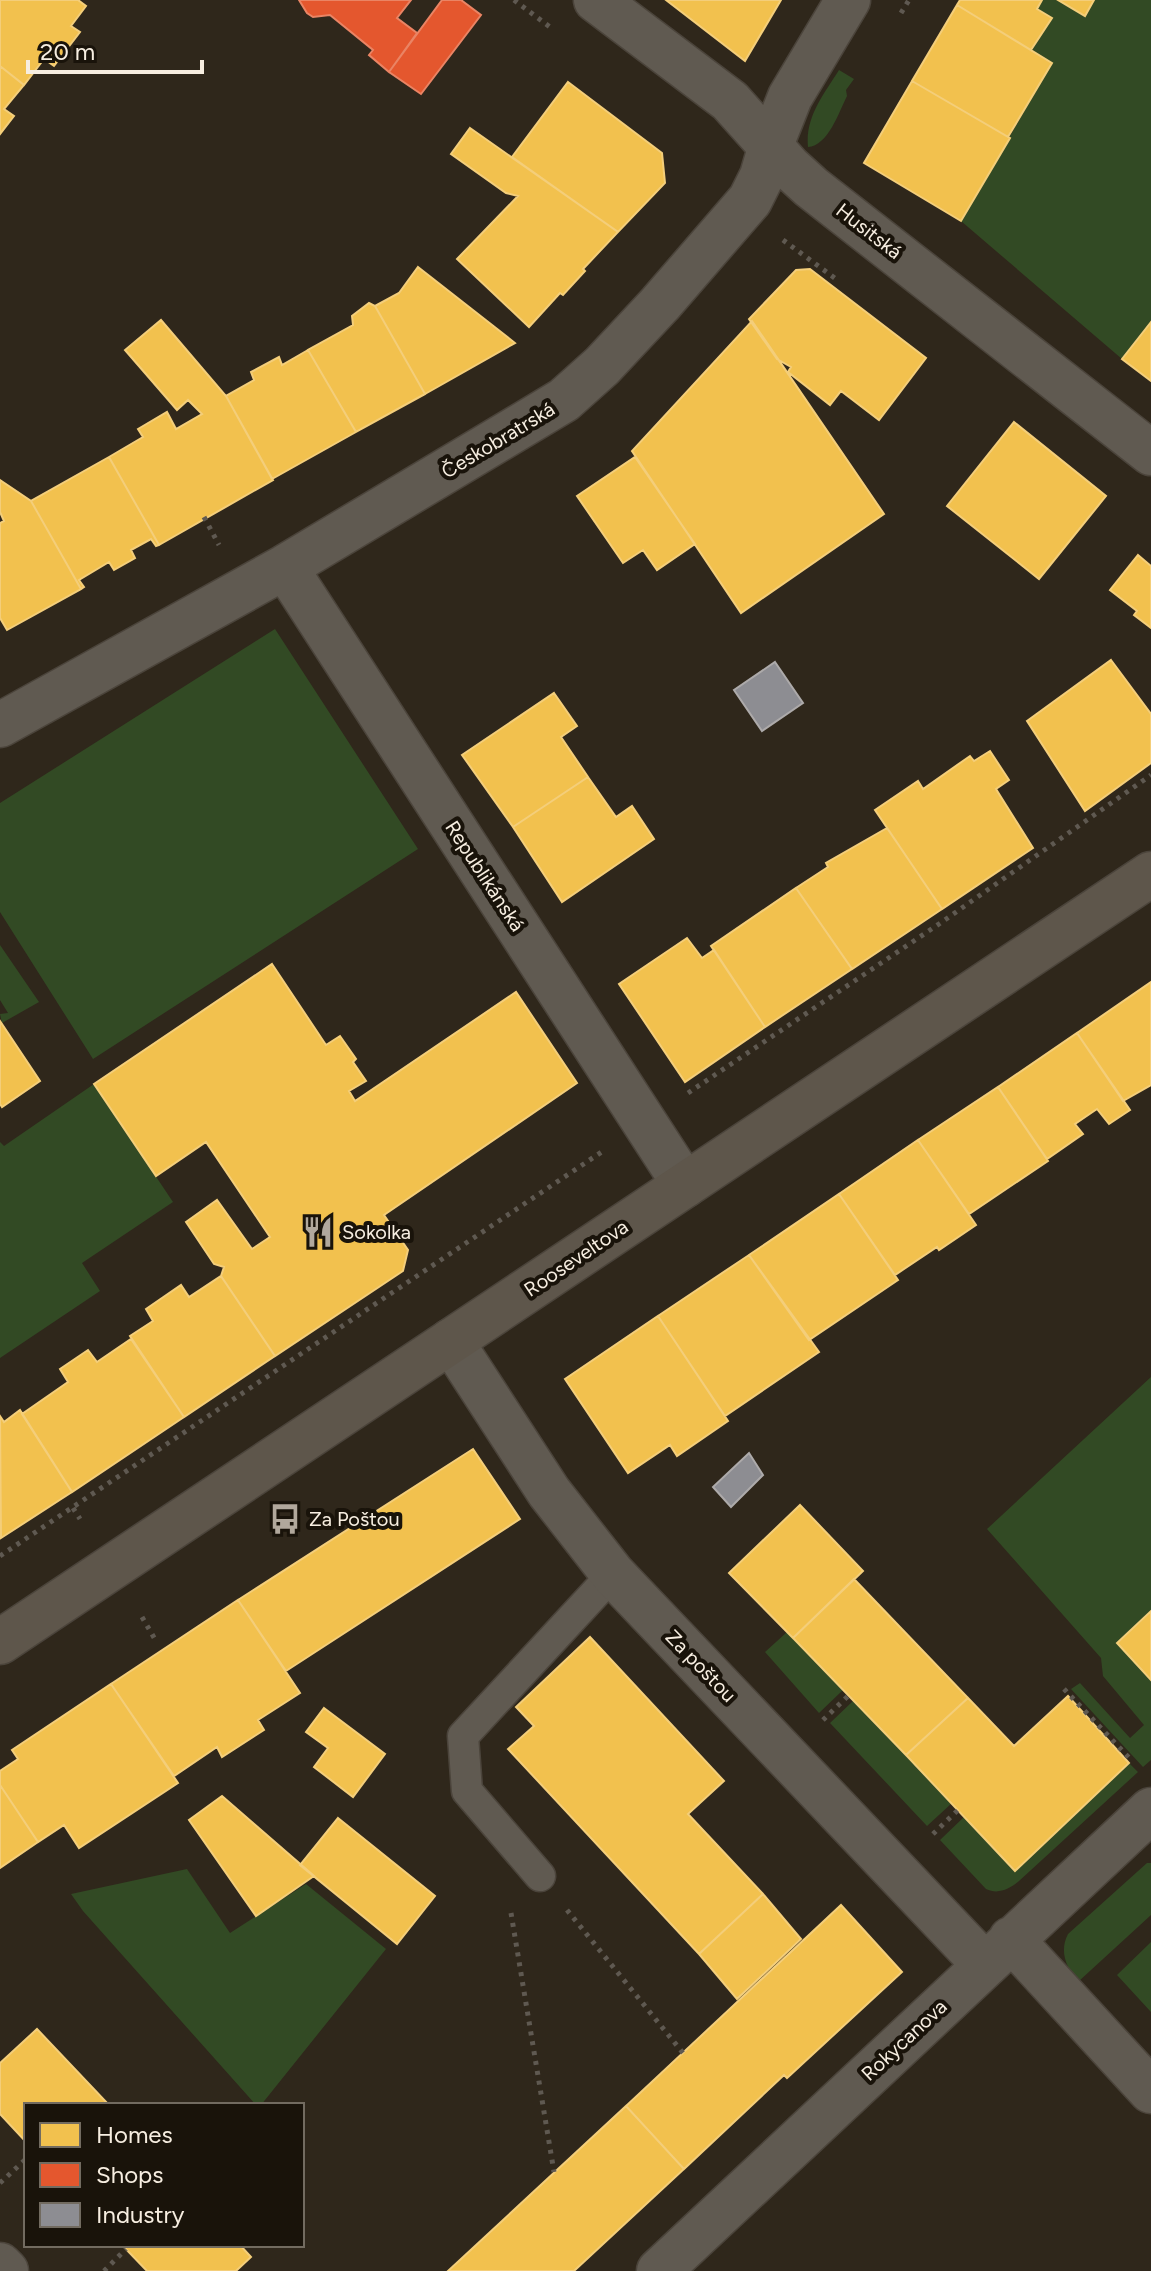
<svg xmlns="http://www.w3.org/2000/svg" width="1151" height="2271" viewBox="0 0 1151 2271" font-family="Figtree,sans-serif">
	<style>
		.green { fill: #324a24 }
		.homes { fill: #f2c14e; stroke: #f4ce7a; stroke-width: 2 }
		.shops { fill: #e4572e; stroke: #ea8464; stroke-width: 2 }
		.industry { fill: #8d8d92; stroke: #adaaaa; stroke-width: 2 }
		.lines { fill: none; stroke-linecap: round; stroke-linejoin: round }
		.lane-casing { stroke: #4b443b; stroke-width: 33 }
		.street-casing { stroke: #4b443b; stroke-width: 47 }
		.secondary-casing { stroke: #4b443b; stroke-width: 47 }
		.path { stroke: #5f5951; stroke-width: 5; stroke-dasharray: 4 6; stroke-linecap: butt }
		.lane { stroke: #605a51; stroke-width: 30 }
		.street { stroke: #605a51; stroke-width: 44 }
		.secondary { stroke: #5e564b; stroke-width: 44 }
		.labels { text-anchor: middle; dominant-baseline: central; stroke-width: 8; stroke-linejoin: round; paint-order: stroke }
		.street-label { font-size: 20px; fill: #f7eee1; stroke: #19130a }
		.poi-label { font-size: 20px; fill: #f7eee1; stroke: #19130a; text-anchor: start }
	</style>
	<rect width="100%" height="100%" fill="#2f271b"/>
	<!-- green -->
	<path class="green" d="M 1042,0 L 1058,0 L 1085,16 L 1094,0 L 1151,0 L 1151,322 L 1122,359 L 961,221 L 1052,63 L 1031,50 L 1052,18 L 1037,9 Z
		M 839,70 L 854,79 L 846,90 L 847,96 C 839,112 828,146 808,147 C 805,117 824,94 839,70 Z
		M 275,629 L 418,849 L 93,1059 L 0,912 L 0,803 Z
		M 0,945 L 39,1002 L 2,1023 L 0,1014 L 8,1013 L 0,1000 Z
		M 94,1084 L 173,1202 L 82,1263 L 100,1291 L 0,1358 L 0,1142 L 4,1146 Z
		M 1151,1377 L 1151,1611 L 1117,1643 L 1151,1680 L 1151,1760 L 1143,1767 L 1071,1689 L 1080,1683 L 1130,1738 L 1144,1725 L 1103,1676 L 1101,1658 L 987,1529 Z
		M 787,1632 L 843,1690 L 819,1713 L 765,1652 Z
		M 853,1701 L 952,1803 L 927,1826 L 830,1723 Z
		M 1129,1763 L 1138,1772 L 1019,1881 C 1010,1889 998,1895 986,1889 L 940,1840 L 964,1817 L 1015,1870 Z
		M 1147,1863 L 1151,1863 L 1151,1915 L 1079,1981 C 1066,1969 1059,1951 1068,1934 Z
		M 187,1869 L 230,1933 L 306,1884 L 386,1949 L 261,2105 L 256,2105 L 83,1911 L 71,1894 Z
		M 1151,1942 L 1151,2012 L 1117,1975 Z"/>
	<!-- homes -->
	<path class="homes" d="M 0,0 L 78,0 L 86,6 L 71,26 L 80,32 L 54,66 L 44,59 L 24,85 L 0,66 Z
		M 666,0 L 781,0 L 745,61 Z
		M 960,0 L 1042,0 L 1037,9 L 1052,18 L 1031,50 L 957,5 Z
		M 1058,0 L 1094,0 L 1085,16 Z
		M 957,5 L 1052,63 L 1008,137 L 912,81 Z
		M 0,66 L 24,85 L 4,109 L 14,116 L 0,134 Z
		M 912,81 L 1010,138 L 961,221 L 864,163 Z
		M 568,82 L 662,153 L 665,183 L 618,232 L 512,157 Z
		M 470,128 L 618,232 L 583,269 L 585,271 L 563,295 L 560,293 L 529,327 L 457,259 L 518,196 L 506,193 L 451,154 Z
		M 418,267 L 515,343 L 425,394 L 375,306 L 399,293 Z
		M 810,269 L 926,358 L 879,420 L 841,391 L 830,405 L 788,372 L 791,367 L 777,359 L 749,319 L 796,270 Z
		M 369,303 L 375,306 L 425,394 L 356,432 L 308,350 L 353,325 L 352,316 Z
		M 161,320 L 226,396 L 273,480 L 159,545 L 109,457 L 143,437 L 138,429 L 167,412 L 176,429 L 202,414 L 188,400 L 177,410 L 125,350 Z
		M 752,321 L 884,514 L 741,613 L 632,451 Z
		M 1151,322 L 1151,381 L 1122,359 Z
		M 308,350 L 356,432 L 272,479 L 226,396 L 254,380 L 251,372 L 279,357 L 282,365 Z
		M 1014,422 L 1106,496 L 1039,579 L 947,506 Z
		M 109,457 L 159,545 L 156,546 L 151,539 L 131,550 L 135,558 L 114,570 L 109,562 L 79,580 L 84,587 L 81,589 L 31,501 Z
		M 635,457 L 695,544 L 657,570 L 643,550 L 623,563 L 577,496 Z
		M 0,480 L 31,501 L 81,589 L 7,630 L 0,618 L 0,523 L 4,521 L 0,512 Z
		M 1138,555 L 1151,566 L 1151,628 L 1134,615 L 1137,611 L 1110,590 Z
		M 1111,660 L 1151,714 L 1151,763 L 1085,811 L 1027,721 Z
		M 554,693 L 577,726 L 561,737 L 588,777 L 513,827 L 462,755 Z
		M 990,751 L 1009,780 L 996,789 L 1033,848 L 942,909 L 875,810 L 918,781 L 923,789 L 970,756 L 974,761 Z
		M 588,777 L 616,817 L 632,806 L 654,839 L 562,902 L 513,827 Z
		M 887,828 L 942,909 L 852,969 L 796,888 L 828,867 L 826,863 Z
		M 796,888 L 852,969 L 765,1027 L 711,946 Z
		M 687,938 L 702,958 L 714,950 L 765,1027 L 685,1082 L 619,984 Z
		M 272,964 L 326,1045 L 340,1036 L 356,1059 L 353,1062 L 366,1081 L 349,1091 L 355,1101 L 516,992 L 577,1083 L 384,1215 L 408,1250 L 403,1271 L 275,1356 L 221,1276 L 224,1267 L 214,1264 L 186,1222 L 217,1200 L 252,1249 L 270,1237 L 206,1142 L 156,1176 L 94,1084 Z
		M 1151,982 L 1151,1085 L 1123,1101 L 1077,1033 Z
		M 0,1021 L 40,1081 L 2,1107 L 0,1104 Z
		M 1077,1033 L 1130,1110 L 1109,1124 L 1097,1109 L 1075,1124 L 1083,1134 L 1047,1159 L 998,1087 Z
		M 998,1087 L 1048,1161 L 969,1214 L 918,1140 Z
		M 918,1140 L 976,1225 L 939,1250 L 937,1247 L 895,1275 L 839,1194 Z
		M 839,1194 L 898,1280 L 809,1340 L 749,1255 Z
		M 749,1255 L 819,1352 L 725,1416 L 658,1316 Z
		M 221,1276 L 275,1356 L 184,1417 L 130,1336 L 153,1321 L 146,1309 L 181,1285 L 189,1297 Z
		M 658,1316 L 728,1421 L 677,1456 L 670,1445 L 628,1473 L 565,1379 Z
		M 131,1339 L 184,1417 L 72,1492 L 22,1414 L 68,1382 L 60,1369 L 88,1350 L 97,1362 Z
		M 20,1410 L 72,1492 L 1,1538 L 0,1416 L 4,1422 Z
		M 473,1449 L 520,1519 L 286,1671 L 238,1600 Z
		M 800,1505 L 863,1571 L 793,1638 L 729,1573 Z
		M 854,1579 L 968,1698 L 906,1755 L 793,1638 Z
		M 238,1600 L 300,1693 L 258,1720 L 264,1730 L 222,1757 L 217,1747 L 174,1776 L 111,1684 Z
		M 1151,1611 L 1151,1680 L 1117,1643 Z
		M 590,1637 L 724,1781 L 688,1814 L 763,1894 L 699,1954 L 508,1749 L 534,1726 L 516,1707 Z
		M 111,1684 L 178,1783 L 79,1848 L 64,1825 L 38,1842 L 0,1785 L 0,1771 L 18,1759 L 12,1750 Z
		M 1068,1696 L 1129,1763 L 1015,1871 L 906,1755 L 968,1698 L 1014,1746 Z
		M 324,1708 L 385,1754 L 353,1797 L 314,1767 L 328,1748 L 306,1732 Z
		M 0,1785 L 38,1842 L 0,1868 Z
		M 222,1796 L 314,1876 L 256,1916 L 189,1820 Z
		M 338,1818 L 435,1896 L 397,1944 L 300,1865 Z
		M 763,1894 L 801,1939 L 737,1999 L 699,1954 Z
		M 841,1905 L 902,1972 L 787,2078 L 784,2075 L 684,2169 L 626,2106 Z
		M 37,2029 L 109,2105 L 26,2105 L 26,2142 L 0,2114 L 0,2063 Z
		M 626,2106 L 684,2169 L 574,2271 L 448,2271 Z
		M 122,2245 L 240,2245 L 251,2257 L 236,2271 L 147,2271 Z"/>
	<!-- shops -->
	<path class="shops" d="M 299,0 L 411,0 L 397,18 L 417,33 L 389,72 L 369,55 L 373,50 L 330,15 L 313,17 L 307,13 Z
		M 442,0 L 461,0 L 481,15 L 421,94 L 389,72 Z"/>
	<!-- industry -->
	<path class="industry" d="M 775,662 L 803,703 L 762,731 L 734,690 Z
		M 749,1453 L 763,1475 L 731,1507 L 713,1487 Z"/>
	<g class="lines">
		<defs>
			<path id="lane" d="M 540,1876 L 467,1791 L 463,1736 L 613,1574"/>
			<path id="street" d="M 596,0 L 730,101 L 789,167 L 811,187 L 1151,453
				M 285,567 L 685,1185
				M 0,725 L 285,567 L 564,400 L 602,366 L 660,304 L 750,200 L 762,176 L 771,145 L 790,97 L 848,0
				M 451,1341 L 549,1492 L 613,1574 L 984,1964
				M 1011,1939 L 1151,2091
				M 0,2265 L 6,2271
				M 659,2271 L 1151,1810"/>
			<path id="secondary" d="M 0,1642 L 1151,874"/>
		</defs>
		<!-- lane casing -->
		<use href="#lane" class="lane-casing"/>
		<!-- street casing -->
		<use href="#street" class="street-casing"/>
		<!-- secondary casing -->
		<use href="#secondary" class="secondary-casing"/>
		<!-- path -->
		<path class="path" d="M 514,0 L 550,27
			M 901,13 L 909,0
			M 783,240 L 836,279
			M 204,517 L 219,545
			M 688,1093 L 939,924 L 1151,775
			M 73,1508 L 80,1519
			M 0,1556 L 603,1151
			M 142,1617 L 156,1641
			M 1064,1689 L 1132,1761
			M 823,1720 L 848,1696
			M 933,1834 L 958,1810
			M 567,1910 L 683,2053
			M 511,1913 L 554,2172
			M 0,2183 L 26,2159
			M 104,2271 L 126,2249"/>
		<!-- lane -->
		<use href="#lane" class="lane"/>
		<!-- street -->
		<use href="#street" class="street"/>
		<!-- secondary -->
		<use href="#secondary" class="secondary"/>
	</g>
	<!-- icons -->
	<defs>
		<symbol id="restaurant-bare" viewBox="-9 -9 18 18"><path d="M-5-6h1v4h1v-4h1v4h1v-4h1v5L-1.5 .5V6h-2V.5L-5-1ZM5-6V6H3V1.5H1.5Q1.5-4 5-6Z" fill="#b1a89c" stroke="#19130a" stroke-width="2.5" paint-order="stroke"/></symbol>
		<symbol id="bus-bare" viewBox="-9 -9 18 18"><path d="M-5-6H5V4H4V6H2V4H-2V6H-4V4H-5ZM-3.5-4V0h7V-4ZM-3.5 1.2v1.5H-2V1.2ZM2 1.2v1.5H3.5V1.2Z" fill="#b1a89c" stroke="#19130a" stroke-width="2.5" paint-order="stroke"/></symbol>
	</defs>
	<g fill-rule="evenodd">
		<use href="#restaurant-bare" x="296" y="1210" width="44" height="44"/>
		<use href="#bus-bare" x="263" y="1497" width="44" height="44"/>
	</g>
	<g class="labels">
		<!-- street labels -->
		<g class="street-label">
			<text transform="translate(869 231) rotate(38)">Husitská</text>
			<text transform="translate(498 440) rotate(-31)">Českobratrská</text>
			<text transform="translate(485 876) rotate(57)">Republikánská</text>
			<text transform="translate(576 1258) rotate(-34)">Rooseveltova</text>
			<text transform="translate(701 1666) rotate(46)">Za poštou</text>
			<text transform="translate(904 2040) rotate(-43)">Rokycanova</text>
		</g>
		<!-- poi labels -->
		<g class="poi-label">
			<text x="342" y="1232">Sokolka</text>
			<text x="309" y="1519">Za Poštou</text>
		</g>
	</g>
	<!-- legend -->
	<rect x="24" y="2103" width="280" height="144" fill="#19130a" stroke="#726b60" stroke-width="2"/>
	<rect x="40" y="2123" width="40" height="24" fill="#f2c14e" stroke="#726b60" stroke-width="2"/>
	<text x="96" y="2143" font-size="24" fill="#f7eee1">Homes</text>
	<rect x="40" y="2163" width="40" height="24" fill="#e4572e" stroke="#726b60" stroke-width="2"/>
	<text x="96" y="2183" font-size="24" fill="#f7eee1">Shops</text>
	<rect x="40" y="2203" width="40" height="24" fill="#8d8d92" stroke="#726b60" stroke-width="2"/>
	<text x="96" y="2223" font-size="24" fill="#f7eee1">Industry</text>
	<!-- scale -->
	<path d="M28 60v12h174v-12" fill="none" stroke="#f7eee1" stroke-width="4"/>
	<text x="40" y="60" font-size="24" fill="#f7eee1" stroke="#19130a" stroke-width="6" paint-order="stroke">20 m</text>
</svg>
